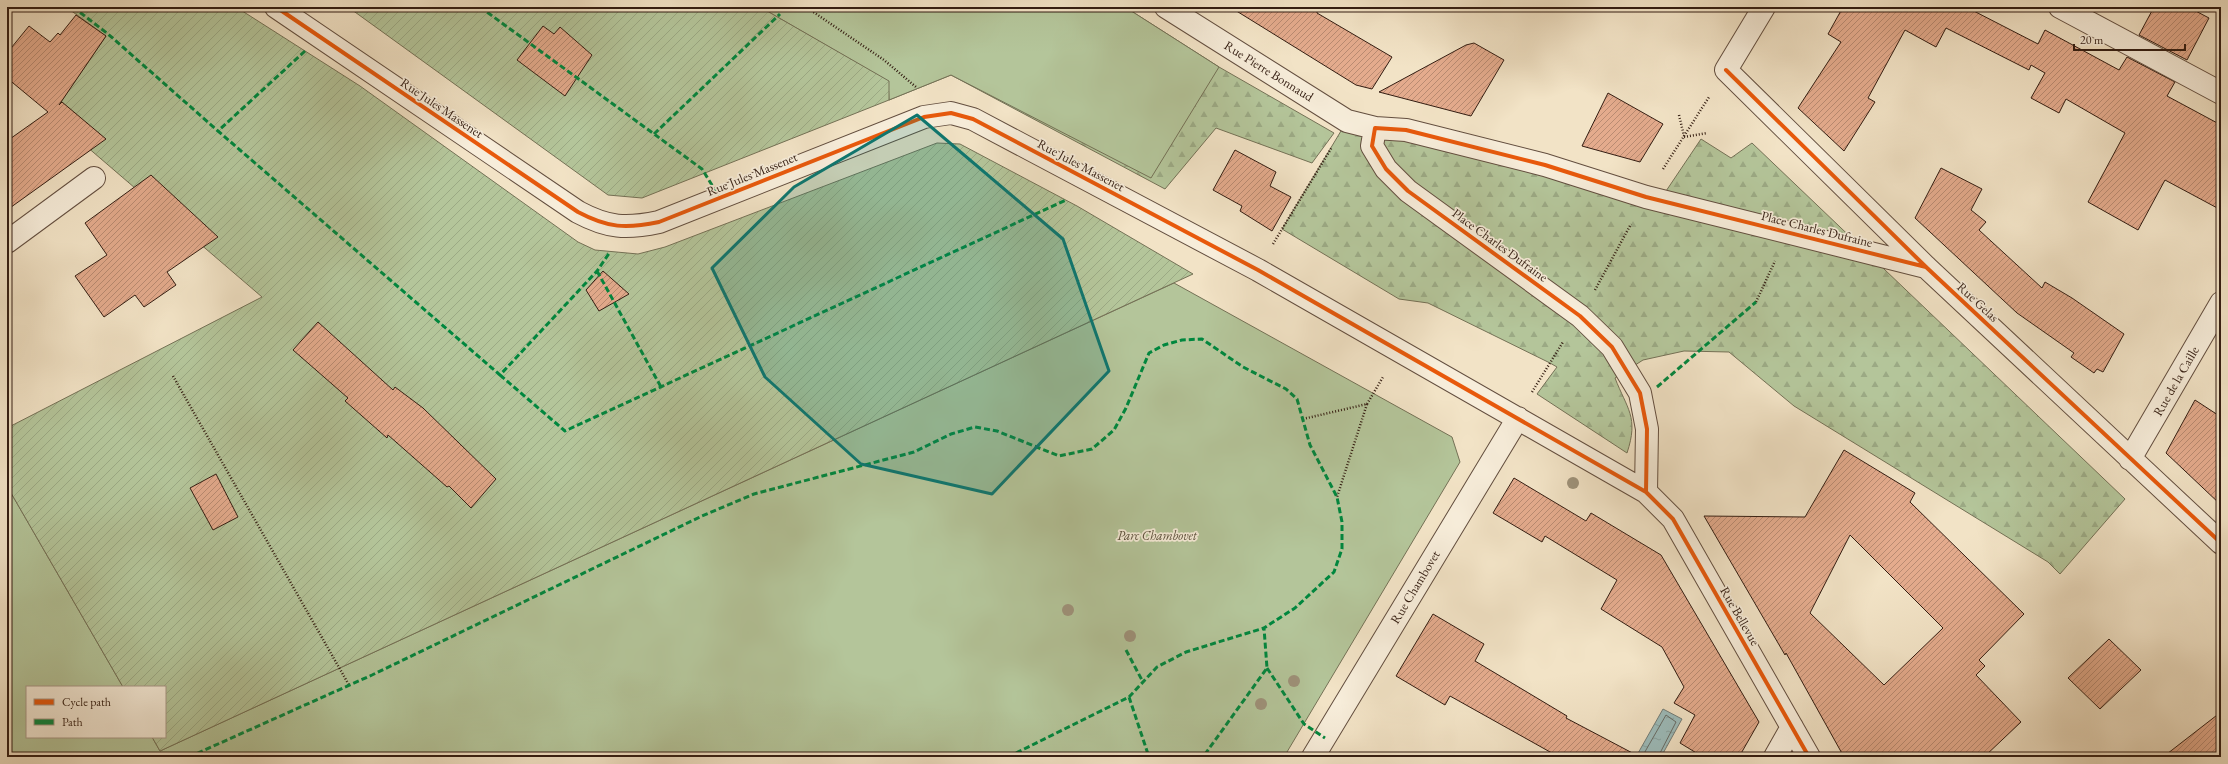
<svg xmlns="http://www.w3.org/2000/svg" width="2228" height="764" viewBox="0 0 2228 764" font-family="'EB Garamond',serif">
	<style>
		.forest { fill: url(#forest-firs); stroke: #747156 }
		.park { fill: #b4c59a; stroke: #747156 }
		.garden { fill: url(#garden-furrows); stroke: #747156 }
		.water { fill: url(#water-ripples); stroke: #737d78 }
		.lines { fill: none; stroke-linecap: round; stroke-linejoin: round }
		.shore { stroke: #686d67; stroke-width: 1 }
		.building { fill: url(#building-hatch); stroke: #331d12; fill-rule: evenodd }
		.street-casing { stroke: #634e3f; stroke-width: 24 }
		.path { stroke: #331d12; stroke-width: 2.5; stroke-dasharray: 1 2; stroke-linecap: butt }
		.street { stroke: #f7edda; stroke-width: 22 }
		.quiet { stroke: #00873e; stroke-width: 3; stroke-dasharray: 6 3; stroke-linecap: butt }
		.cycleway-casing { stroke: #f7edda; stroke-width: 6 }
		.cycleway { stroke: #e8590c; stroke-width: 4 }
		.tree { fill: #9e927a }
		.marked { fill: #0f766e; fill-opacity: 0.2; stroke: #0f766e; stroke-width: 3; stroke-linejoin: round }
		.labels { text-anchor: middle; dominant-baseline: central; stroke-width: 3.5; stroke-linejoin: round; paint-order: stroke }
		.street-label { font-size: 13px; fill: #331d12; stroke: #f7edda }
		.park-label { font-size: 13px; font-style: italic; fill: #5a4f3b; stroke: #f7edda }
	</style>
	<defs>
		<pattern id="forest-firs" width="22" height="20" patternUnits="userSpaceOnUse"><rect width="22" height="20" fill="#b4c59a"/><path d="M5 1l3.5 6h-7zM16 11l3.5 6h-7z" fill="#9ba984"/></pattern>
		<pattern id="garden-furrows" width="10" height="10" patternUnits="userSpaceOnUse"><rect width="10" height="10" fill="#b4c59a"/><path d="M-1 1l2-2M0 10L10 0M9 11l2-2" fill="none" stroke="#9ba984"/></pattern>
		<pattern id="water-ripples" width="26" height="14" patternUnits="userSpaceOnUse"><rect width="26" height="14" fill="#9dbdbc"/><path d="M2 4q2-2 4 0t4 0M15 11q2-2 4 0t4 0" fill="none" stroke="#88a2a1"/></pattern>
		<pattern id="building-hatch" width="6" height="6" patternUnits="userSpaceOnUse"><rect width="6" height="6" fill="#e4ab8d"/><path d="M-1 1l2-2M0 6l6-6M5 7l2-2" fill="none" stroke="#b98b72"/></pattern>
	</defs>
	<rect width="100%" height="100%" fill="#f2e3c6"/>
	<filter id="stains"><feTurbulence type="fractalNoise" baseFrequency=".005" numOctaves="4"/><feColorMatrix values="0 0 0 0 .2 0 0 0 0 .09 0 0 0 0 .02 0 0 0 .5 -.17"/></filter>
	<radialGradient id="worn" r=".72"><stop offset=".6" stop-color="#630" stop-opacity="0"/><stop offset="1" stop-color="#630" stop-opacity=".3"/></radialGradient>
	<!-- forest -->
	<path class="forest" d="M 760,7 L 1125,7 L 1219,67 L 1334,133 L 1312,163 L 1216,128 L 1165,189 L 951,75 L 889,100 L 888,81 Z
		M 1347,121 L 1660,200 L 1701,139 L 1731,158 L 1752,143 L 2125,499 L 2060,574 L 2048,562 L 1794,406 L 1729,352 L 1684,351 L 1643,360 L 1615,378 C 1627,409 1639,417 1627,453 L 1537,394 L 1557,367 L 1550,363 L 1428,303 L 1399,299 L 1282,229 Z"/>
	<!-- park -->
	<path class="park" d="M 760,7 L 1125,7 L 1219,67 L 1151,178 L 951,75 L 889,100 L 888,81 Z
		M 1174,283 L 1452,437 L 1460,462 L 1284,757 L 7,757 L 7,486 L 123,687 L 27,687 L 27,737 L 152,737 L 160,751 Z"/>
	<!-- garden -->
	<path class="garden" d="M 66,7 L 236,7 L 360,86 L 578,242 L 595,250 L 638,254 L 665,247 L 937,143 L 960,144 L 1077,206 L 1193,274 L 160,751 L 152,737 L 165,737 L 165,687 L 123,687 L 7,486 L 7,428 L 262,297 L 51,116 L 106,36 Z
		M 348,7 L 760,7 L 889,81 L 889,100 L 642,198 L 608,195 Z"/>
	<!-- water -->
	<path class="water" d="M 1663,709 L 1682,719 L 1661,757 L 1641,757 L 1637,755 Z"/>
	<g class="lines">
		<!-- shore -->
		<path class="shore" d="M 1642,757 L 1666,715 L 1676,722 L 1658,757"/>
	</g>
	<!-- building -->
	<path class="building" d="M 1230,7 L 1317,7 L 1317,13 L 1392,57 L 1372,89 L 1356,85 Z
		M 1843,7 L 1966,7 L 2038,44 L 2045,30 L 2119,70 L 2127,57 L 2175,82 L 2167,96 L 2221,125 L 2221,210 L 2165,180 L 2138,230 L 2088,202 L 2125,133 L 2066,99 L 2059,113 L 2031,98 L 2045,73 L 2031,65 L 2029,70 L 1946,28 L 1936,47 L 1905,30 L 1868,98 L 1875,102 L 1844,151 L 1798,108 L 1841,42 L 1828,34 Z
		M 2154,7 L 2188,7 L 2209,18 L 2187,60 L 2139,35 Z
		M 76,15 L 106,36 L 59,105 L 62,102 L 106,139 L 7,210 L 7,141 L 48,112 L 7,78 L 7,53 L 29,26 L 50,42 L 58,33 L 60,35 Z
		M 543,26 L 554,34 L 560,27 L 592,55 L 565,96 L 517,60 Z
		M 1474,43 L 1504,60 L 1471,116 L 1379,92 L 1466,45 Z
		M 1608,93 L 1663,124 L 1640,162 L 1582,146 Z
		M 1235,150 L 1276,172 L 1270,186 L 1291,197 L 1272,231 L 1240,211 L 1242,206 L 1213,190 Z
		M 1941,168 L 1982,189 L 1971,210 L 1986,222 L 1979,230 L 2042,288 L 2045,282 L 2072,298 L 2124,334 L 2103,372 L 2097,369 L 2094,373 L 2071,357 L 2074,353 L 2017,313 L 1915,218 Z
		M 151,175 L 218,237 L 167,272 L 176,285 L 144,307 L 135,295 L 104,317 L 75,276 L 107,255 L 85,223 Z
		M 603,271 L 629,294 L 599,311 L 586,290 Z
		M 318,322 L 393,390 L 395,387 L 423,408 L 496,479 L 471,508 L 449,486 L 447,487 L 388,435 L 387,438 L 345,401 L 348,398 L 293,350 Z
		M 2195,400 L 2221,417 L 2221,505 L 2166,453 Z
		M 1844,450 L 1915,493 L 1910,502 L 2024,614 L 1979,660 L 1985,666 L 1976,675 L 2021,722 L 1984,757 L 1844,757 L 1786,653 L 1785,655 L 1704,516 L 1805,517 ZM 1850,535 L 1943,628 L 1884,685 L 1810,613 Z
		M 216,474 L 238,517 L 213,530 L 190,488 Z
		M 1514,478 L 1586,521 L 1591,513 L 1661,555 L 1759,722 L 1739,757 L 1703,757 L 1680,743 L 1695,715 L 1674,703 L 1684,687 L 1662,647 L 1601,609 L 1617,580 L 1545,536 L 1542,542 L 1493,513 Z
		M 1433,614 L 1484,644 L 1475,661 L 1567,716 L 1566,718 L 1640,757 L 1559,757 L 1450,696 L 1445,705 L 1396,676 Z
		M 2109,639 L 2141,670 L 2100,709 L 2068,678 Z
		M 2221,712 L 2221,757 L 2163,757 Z"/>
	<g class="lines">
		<defs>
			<path id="street" d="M 276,7 L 578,212 C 608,228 626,229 659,222 L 924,117 L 951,113 L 973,119 L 1258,270 L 1646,492 L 1673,519 L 1809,757
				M 1166,7 L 1347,121 L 1375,128
				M 1764,7 L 1726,70 L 1926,267 L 2221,543
				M 2060,7 L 2221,93
				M 7,242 L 94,178
				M 2130,459 L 2221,303
				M 1646,492 L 1647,429 L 1640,393 L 1612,347 L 1580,316 L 1408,191 L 1386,169 L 1372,146 L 1375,128 L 1406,130 L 1545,165 L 1646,197 L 1926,267
				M 1313,757 L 1518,418
				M 1775,757 L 1792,727"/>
		</defs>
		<!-- street casing -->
		<use href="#street" class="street-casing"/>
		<!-- path -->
		<path class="path" d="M 806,7 L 884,60 L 916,87
			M 1679,115 L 1684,136
			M 1684,137 L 1707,133
			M 1663,169 L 1709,97
			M 1273,244 L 1332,147
			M 1595,290 L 1631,224
			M 1756,302 L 1775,261
			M 173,376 L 349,685
			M 1532,392 L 1563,342
			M 1367,404 L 1383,377
			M 1303,419 L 1367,404 L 1337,497"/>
		<!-- street -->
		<use href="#street" class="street"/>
		<!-- quiet -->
		<path class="quiet" d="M 73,7 L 108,34 L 218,131
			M 480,7 L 702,169 L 720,198
			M 305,51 L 218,131 L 500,375 L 597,271 L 610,252
			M 654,134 L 780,14
			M 597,271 L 661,387
			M 500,375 L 565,431 L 1066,200
			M 1657,387 L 1756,302
			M 1126,650 L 1143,682
			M 1267,668 L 1304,724 L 1325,738
			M 1129,697 L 1149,757
			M 7,751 L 15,757
			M 189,757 L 372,675 L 702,516 L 754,494 L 914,452 L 951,434 L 975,427 L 997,431 L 1059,456 L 1092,449 L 1114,430 L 1126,408 L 1149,353 L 1164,345 L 1182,340 L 1202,339 L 1243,367 L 1286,389 L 1297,399 L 1310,445 L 1337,497 L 1342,522 L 1342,549 L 1334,572 L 1295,608 L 1264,628 L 1267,668 L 1203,757
			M 1008,757 L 1129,697 L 1157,667 L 1186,652 L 1264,628"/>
		<defs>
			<path id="cycleway" d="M 276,7 L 578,212 C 608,228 626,229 659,222 L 924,117 L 951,113 L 973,119 L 1258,270 L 1646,492 L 1673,519 L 1809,757
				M 1726,70 L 1926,267 L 2221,543
				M 1646,492 L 1647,429 L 1640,393 L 1612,347 L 1580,316 L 1408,191 L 1386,169 L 1372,146 L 1375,128 L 1406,130 L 1545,165 L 1646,197 L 1926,267"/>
		</defs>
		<!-- cycleway casing -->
		<use href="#cycleway" class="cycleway-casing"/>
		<!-- cycleway -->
		<use href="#cycleway" class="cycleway"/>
	</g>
	<!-- trees -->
	<g class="tree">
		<circle cx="1573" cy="483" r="6"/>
		<circle cx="1068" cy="610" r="6"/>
		<circle cx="1130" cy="636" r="6"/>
		<circle cx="1294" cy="681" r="6"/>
		<circle cx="1261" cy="704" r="6"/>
	</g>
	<!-- marked area -->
	<path class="marked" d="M 917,115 L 1063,239 L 1109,371 L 992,494 L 861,464 L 765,377 L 712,268 L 794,187 Z"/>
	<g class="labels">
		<!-- street labels -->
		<g class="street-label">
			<text transform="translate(1269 71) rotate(32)">Rue Pierre Bonnaud</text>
			<text transform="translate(442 108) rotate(34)">Rue Jules Massenet</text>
			<text transform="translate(1081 165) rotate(28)">Rue Jules Massenet</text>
			<text transform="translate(752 174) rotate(-22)">Rue Jules Massenet</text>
			<text transform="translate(1817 229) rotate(14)">Place Charles Dufraine</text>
			<text transform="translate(1500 245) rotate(36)">Place Charles Dufraine</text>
			<text transform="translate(1978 302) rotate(43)">Rue Gelas</text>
			<text transform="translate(2176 381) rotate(-60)">Rue de la Caille</text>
			<text transform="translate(1415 587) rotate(-59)">Rue Chambovet</text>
			<text transform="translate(1740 616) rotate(60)">Rue Bellevue</text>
		</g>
		<!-- park labels -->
		<g class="park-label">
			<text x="1157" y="535">Parc Chambovet</text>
		</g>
	</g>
	<!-- margin -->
	<rect width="2228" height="764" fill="none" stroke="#f2e3c6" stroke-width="24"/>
	<rect x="8" y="8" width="2212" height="748" fill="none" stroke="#331d12" stroke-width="2"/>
	<rect x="12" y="12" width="2204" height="740" fill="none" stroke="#331d12"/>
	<!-- legend -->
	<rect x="26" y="686" width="140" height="52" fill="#f7edda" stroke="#a99a8a"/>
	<rect x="34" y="699" width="20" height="6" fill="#e8590c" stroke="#a99a8a"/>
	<text x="62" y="706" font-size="12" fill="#331d12">Cycle path</text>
	<rect x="34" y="719" width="20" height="6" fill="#00873e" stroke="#a99a8a"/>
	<text x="62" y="726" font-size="12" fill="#331d12">Path</text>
	<!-- scale -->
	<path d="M2074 44v6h111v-6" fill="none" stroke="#331d12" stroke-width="2"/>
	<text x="2080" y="44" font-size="12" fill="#331d12" stroke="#f7edda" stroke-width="3" paint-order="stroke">20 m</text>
	<rect width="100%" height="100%" filter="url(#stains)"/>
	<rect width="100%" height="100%" fill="url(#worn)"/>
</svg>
